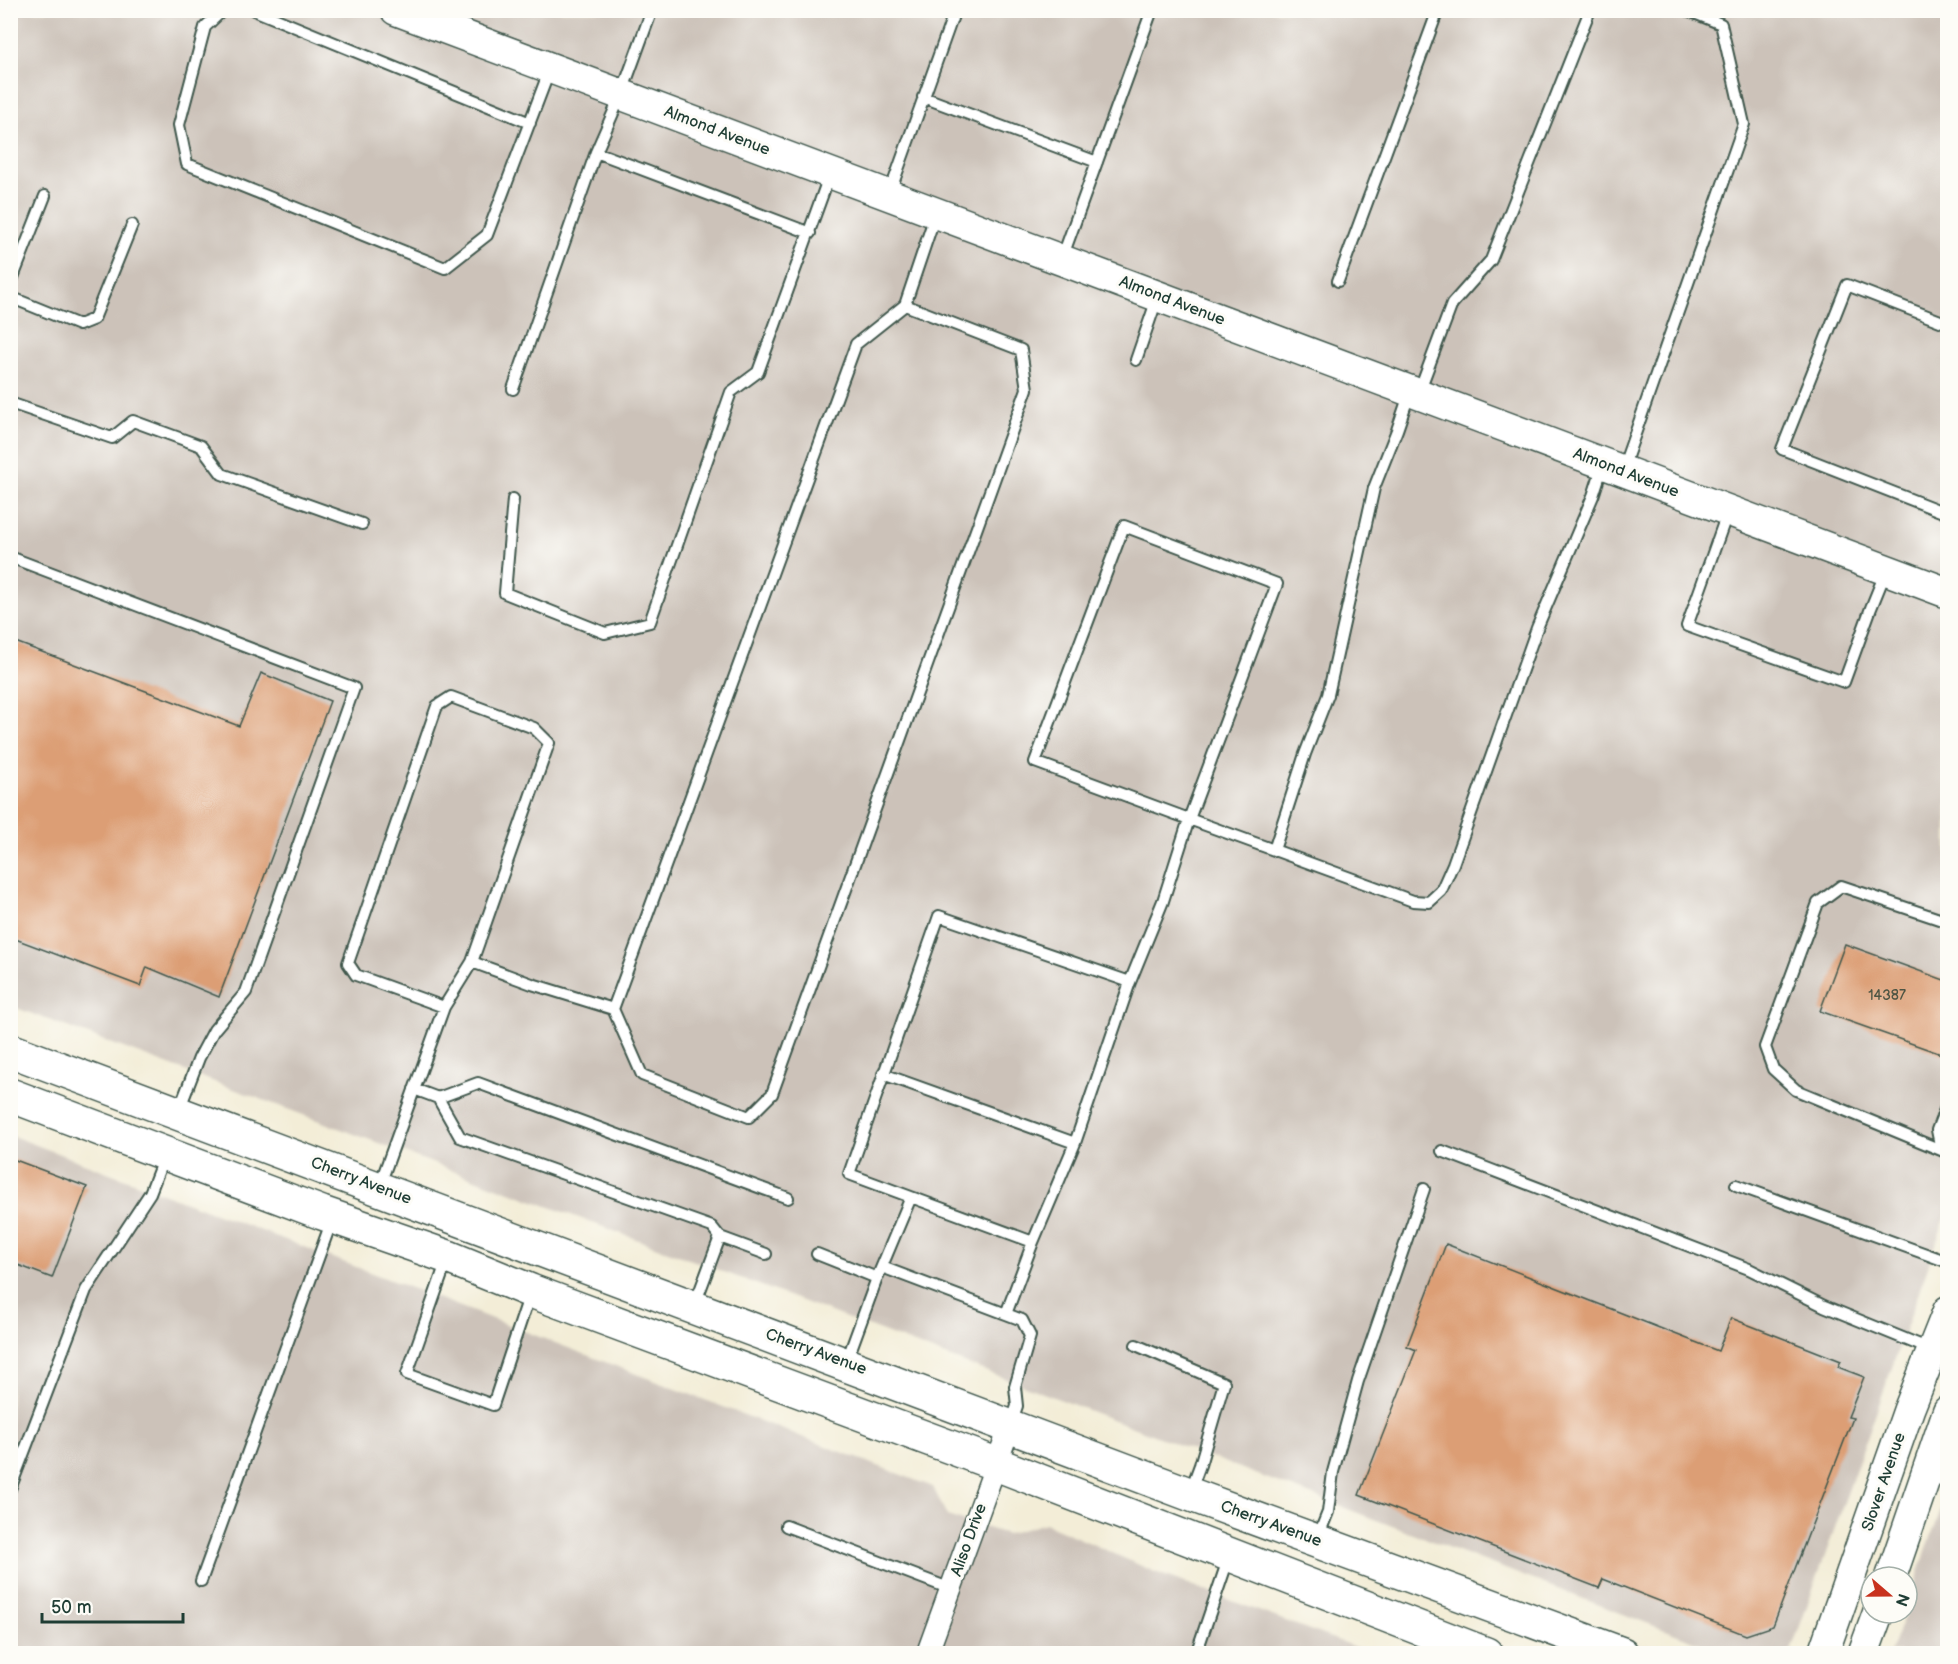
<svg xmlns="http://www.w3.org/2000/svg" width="1958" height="1664" viewBox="0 0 1958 1664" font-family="'Balsamiq Sans',sans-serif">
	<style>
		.industrial { fill: #ccc2b9 }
		.building { fill: #dc9e75 }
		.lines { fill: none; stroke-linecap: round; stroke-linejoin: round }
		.lane-casing { stroke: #3f574c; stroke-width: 14 }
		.street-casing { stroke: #3f574c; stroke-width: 24 }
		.secondary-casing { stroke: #3f574c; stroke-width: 33 }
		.primary-casing { stroke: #3f574c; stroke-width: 36 }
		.lane { stroke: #fff; stroke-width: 10 }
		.street { stroke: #fff; stroke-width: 21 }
		.secondary { stroke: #fff; stroke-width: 30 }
		.primary { stroke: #fff; stroke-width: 33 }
		.labels { text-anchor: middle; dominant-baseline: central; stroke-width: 6; stroke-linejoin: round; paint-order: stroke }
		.number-label { font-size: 14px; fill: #4e5544 }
		.street-label { font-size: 16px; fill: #1f3d34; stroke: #fdfcf7 }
	</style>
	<rect width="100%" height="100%" fill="#fdfcf7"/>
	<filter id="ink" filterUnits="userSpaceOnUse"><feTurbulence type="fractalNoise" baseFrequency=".0167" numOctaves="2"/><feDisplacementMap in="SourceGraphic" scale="12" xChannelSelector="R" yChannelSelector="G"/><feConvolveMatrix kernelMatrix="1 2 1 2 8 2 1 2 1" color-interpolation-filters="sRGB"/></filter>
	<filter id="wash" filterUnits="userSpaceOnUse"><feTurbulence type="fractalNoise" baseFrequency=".008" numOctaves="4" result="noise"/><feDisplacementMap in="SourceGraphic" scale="24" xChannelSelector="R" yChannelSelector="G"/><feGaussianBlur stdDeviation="1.35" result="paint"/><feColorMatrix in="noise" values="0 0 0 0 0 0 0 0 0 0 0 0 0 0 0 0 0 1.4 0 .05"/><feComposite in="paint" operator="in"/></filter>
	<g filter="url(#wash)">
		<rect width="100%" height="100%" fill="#f3edd7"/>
		<!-- industrial -->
		<path class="industrial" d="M 10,11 L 1947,11 L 1947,1213 L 1791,1651 L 1784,1654 L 1722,1653 L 1699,1643 L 799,1300 L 11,1006 Z
			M 10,1135 L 933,1487 L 947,1516 L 1007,1534 L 1045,1523 L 1155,1572 L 1371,1653 L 11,1653 Z
			M 1947,1492 L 1947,1653 L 1890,1653 L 1905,1613 L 1907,1613 L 1907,1606 Z"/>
		<g id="blocks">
			<!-- building -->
			<path class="building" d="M 10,640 L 239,726 L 261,673 L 330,701 L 219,997 L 147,967 L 140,986 L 10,937 Z
				M 1845,944 L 1947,981 L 1947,1046 L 1944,1055 L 1820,1011 Z
				M 10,1158 L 87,1187 L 52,1278 L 10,1262 Z
				M 1446,1244 L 1718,1351 L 1731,1318 L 1841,1361 L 1838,1367 L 1864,1377 L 1848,1417 L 1853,1418 L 1773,1626 L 1746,1635 L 1603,1579 L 1599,1588 L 1359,1495 L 1416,1350 L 1407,1346 Z"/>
		</g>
	</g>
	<g filter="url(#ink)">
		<use href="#blocks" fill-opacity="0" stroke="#3f574c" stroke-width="1.5"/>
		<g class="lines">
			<defs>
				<path id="lane" d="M 223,10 L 205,27 L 179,125 L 187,164 L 445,268 L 487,235 L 550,69
					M 254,10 L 530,123
					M 923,97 L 1097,162
					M 596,152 L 810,233
					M 890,192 L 955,10
					M 1062,258 L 1152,10
					M 1338,281 L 1438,10
					M 10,285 L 45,196
					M 10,297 L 79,325 L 94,319 L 132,225
					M 905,305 L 856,344 L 613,1009 L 642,1075 L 749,1117 L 772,1094 L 1027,389 L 1021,350 L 905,305 L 936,213
					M 1948,324 L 1847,285 L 1782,449 L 1948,514
					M 1136,360 L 1157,299
					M 513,389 L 596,152 L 621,95 L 652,10
					M 1410,392 L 1397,430 L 1374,488 L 1328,695 L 1305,754 L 1274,850 L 1413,901 L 1429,902 L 1441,891 L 1453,864 L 1537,628 L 1593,496 L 1603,465
					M 1419,392 L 1452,304 L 1491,260 L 1590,10
					M 10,403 L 112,438 L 133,421 L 201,446 L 222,474 L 362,524
					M 1623,468 L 1744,124 L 1721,24 L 1687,10
					M 513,499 L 505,593 L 605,633 L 650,622 L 731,392 L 758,372 L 830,174
					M 1728,511 L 1687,626 L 1844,682 L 1871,608 L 1886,571
					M 10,557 L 354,688 L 246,992 L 214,1030 L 199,1058 L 179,1110
					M 472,962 L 549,743 L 534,728 L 451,697 L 437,706 L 348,963 L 356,975 L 444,1007 L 472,962 L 532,984 L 613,1009
					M 1130,982 L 1163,901 L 1189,819 L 1035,762 L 1124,526 L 1277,584 L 1189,819 L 1274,850
					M 883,1074 L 1075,1143
					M 414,1089 L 438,1098
					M 1941,1150 L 1796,1090 L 1773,1069 L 1765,1047 L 1818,903 L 1841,886 L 1948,922
					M 1442,1151 L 1749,1269 L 1824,1306 L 1932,1350
					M 1947,1152 L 1941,1150 L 1937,1130 L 1948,1102
					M 1736,1185 L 1948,1262
					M 379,1187 L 444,1007
					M 720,1237 L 766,1254
					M 817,1254 L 877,1278 L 847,1360
					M 447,1260 L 407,1374 L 493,1405 L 530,1294
					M 882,1267 L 1022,1320 L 1030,1336 L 1015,1387 L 1017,1406 L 1011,1423
					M 877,1278 L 911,1197 L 1033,1242 L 1075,1143 L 1130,982 L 939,916 L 849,1174 L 911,1197
					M 695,1304 L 720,1237 L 712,1227 L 460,1137 L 438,1098 L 478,1083 L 788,1198
					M 1006,1314 L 1033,1242
					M 1136,1345 L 1224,1383 L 1200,1465 L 1190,1492
					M 10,1489 L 86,1290 L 150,1193 L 164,1157
					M 786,1526 L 951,1589
					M 1318,1537 L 1328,1512 L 1333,1472 L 1358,1381 L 1424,1189
					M 201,1581 L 332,1220
					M 1196,1654 L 1229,1557"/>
				<path id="street" d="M 927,1654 L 1010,1426"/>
				<path id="secondary" d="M 396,10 L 1948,593
					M 1891,1577 L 1948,1411
					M 1823,1654 L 1909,1409 L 1948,1311
					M 1863,1654 L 1878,1613"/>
				<path id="primary" d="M 10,1050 L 1189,1494 L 1622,1654
					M 10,1095 L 322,1213 L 448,1257 L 531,1291 L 996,1464 L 1486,1654"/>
			</defs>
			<!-- lane casing -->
			<use href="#lane" class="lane-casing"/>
			<!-- street casing -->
			<use href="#street" class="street-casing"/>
			<!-- secondary casing -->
			<use href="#secondary" class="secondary-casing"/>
			<!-- primary casing -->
			<use href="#primary" class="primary-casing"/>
			<!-- lane -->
			<use href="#lane" class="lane"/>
			<!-- street -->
			<use href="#street" class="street"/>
			<!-- secondary -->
			<use href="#secondary" class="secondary"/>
			<!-- primary -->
			<use href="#primary" class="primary"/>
		</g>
	</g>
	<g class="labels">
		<!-- number labels -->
		<g class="number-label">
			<text x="1887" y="995">14387</text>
		</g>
		<!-- street labels -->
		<g class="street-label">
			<text transform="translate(717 131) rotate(21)">Almond Avenue</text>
			<text transform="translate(1172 301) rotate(21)">Almond Avenue</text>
			<text transform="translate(1626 473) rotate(21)">Almond Avenue</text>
			<text transform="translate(361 1181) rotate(21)">Cherry Avenue</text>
			<text transform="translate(816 1352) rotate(20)">Cherry Avenue</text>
			<text transform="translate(1884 1482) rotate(-71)">Slover Avenue</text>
			<text transform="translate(1271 1524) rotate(20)">Cherry Avenue</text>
			<text transform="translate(969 1540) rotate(-70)">Aliso Drive</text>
		</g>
	</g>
	<!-- margin -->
	<rect width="1958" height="1664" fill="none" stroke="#fdfcf7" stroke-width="36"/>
	<!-- north arrow -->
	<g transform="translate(1889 1595) rotate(110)"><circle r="28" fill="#fdfcf7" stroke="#a4b0a9" stroke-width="1.5"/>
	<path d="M0-4.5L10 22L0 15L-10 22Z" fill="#c8321e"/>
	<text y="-9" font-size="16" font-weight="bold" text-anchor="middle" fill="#1f3d34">N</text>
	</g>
	<!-- scale -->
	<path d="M42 1613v9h141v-9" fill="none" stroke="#1f3d34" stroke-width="3"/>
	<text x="51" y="1613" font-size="18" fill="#1f3d34" stroke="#fdfcf7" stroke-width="4.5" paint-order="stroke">50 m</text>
</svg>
